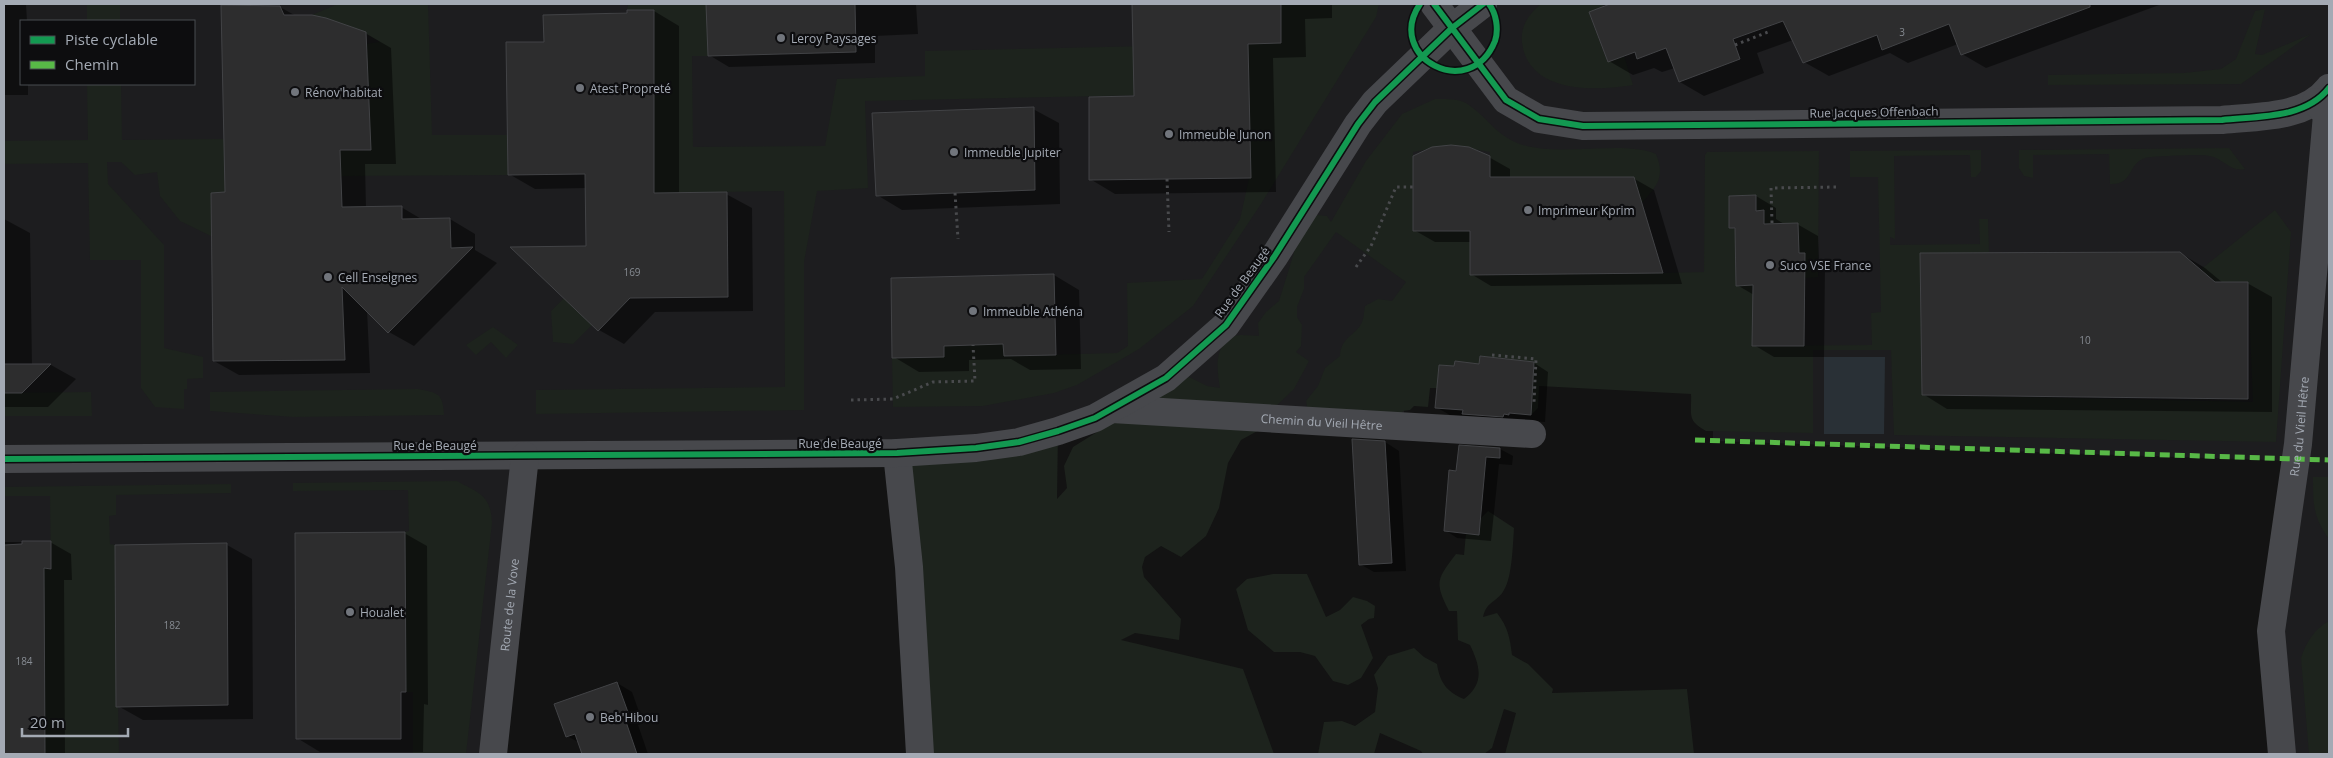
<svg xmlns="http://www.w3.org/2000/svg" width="2333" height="758" viewBox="0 0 2333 758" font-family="'Open Sans',sans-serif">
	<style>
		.built { fill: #1d1d1f; fill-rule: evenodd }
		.green { fill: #1d231d; fill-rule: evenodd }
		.water { fill: #293036 }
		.shadow { fill: #0007 }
		.building { fill: #2d2d2e; stroke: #424346 }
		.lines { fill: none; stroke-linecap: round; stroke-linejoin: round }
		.path { stroke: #494a4d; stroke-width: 3; stroke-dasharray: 2.5 4; stroke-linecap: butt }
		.minor { stroke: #47484c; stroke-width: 28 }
		.quiet { stroke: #58b947; stroke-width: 5; stroke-dasharray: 10 5; stroke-linecap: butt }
		.cycleway-casing { stroke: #0d0d0f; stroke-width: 9 }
		.cycleway { stroke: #139951; stroke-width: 6 }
		.poi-dot { fill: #71757c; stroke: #0d0d0f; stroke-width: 2 }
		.labels { text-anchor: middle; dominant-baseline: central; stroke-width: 4.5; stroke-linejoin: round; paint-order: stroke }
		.number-label { font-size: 10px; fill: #868b92 }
		.poi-label { font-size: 12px; fill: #a4aab4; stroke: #0d0d0f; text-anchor: start }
		.street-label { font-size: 12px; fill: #a4aab4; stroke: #0d0d0f }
	</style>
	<rect width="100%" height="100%" fill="#131313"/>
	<!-- built -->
	<path class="built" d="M 4,4 L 2329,4 L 2329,754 L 2282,754 L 2271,631 L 2295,461 L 1713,441 L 1712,299 L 1405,304 L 1404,413 L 1112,409 L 1019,442 L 525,456 L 493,754 L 4,754 ZM 21,21 L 194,21 L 194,84 L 21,84 Z"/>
	<!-- green -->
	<path class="green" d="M 87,4 L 120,4 L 120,21 L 87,21 Z
		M 338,4 L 428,4 L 432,135 L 507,135 L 508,175 L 338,176 L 341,191 L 211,193 L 211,236 L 180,221 L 160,196 L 157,172 L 135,175 L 121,162 L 107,162 L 108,184 L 164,245 L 164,348 L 203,357 L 203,378 L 187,379 L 187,389 L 184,389 L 184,409 L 155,407 L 141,388 L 141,260 L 90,260 L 88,163 L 4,164 L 4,141 L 88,140 L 87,84 L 121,84 L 122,140 L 224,139 L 225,152 L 371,150 L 366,44 L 380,42 L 360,30 L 312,15 Z
		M 628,4 L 706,4 L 708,56 L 692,56 L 693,147 L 825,146 L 837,79 L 925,76 L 925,51 L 1281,43 L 1281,5 L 1379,4 L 1376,17 L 1261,204 L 1193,306 L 1139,349 L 1077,385 L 1054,393 L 983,406 L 893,407 L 892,358 L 944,357 L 944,346 L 1003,344 L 1004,356 L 1117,353 L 1128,346 L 1127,283 L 1202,279 L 1240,219 L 1251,170 L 1249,93 L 865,101 L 868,188 L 817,191 L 804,262 L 804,410 L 536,414 L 536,390 L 785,387 L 784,191 L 604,194 L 654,173 L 654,10 L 627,10 Z
		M 1541,4 L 1602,4 L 1603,7 L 1589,13 L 1607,61 L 1624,56 L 1633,85 C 1596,91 1529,94 1522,43 C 1520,26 1529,14 1541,4 Z
		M 2265,9 L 2255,54 L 2262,55 L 2311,34 L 2241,84 L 2048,85 L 2048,75 L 2184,73 L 2221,69 L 2236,59 L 2255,11 Z
		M 1435,99 C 1445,99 1460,98 1469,105 C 1489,119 1497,137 1523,145 C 1564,157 1622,140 1656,154 C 1666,178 1656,187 1641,204 L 1663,273 L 1704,272 L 1705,155 L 1707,152 L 1819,151 L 1818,277 L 1805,278 L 1805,253 L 1799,253 L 1798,223 L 1764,224 L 1764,210 L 1756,211 L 1756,195 L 1729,196 L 1729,227 L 1755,227 L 1735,252 L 1736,285 L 1753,285 L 1753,346 L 1872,345 L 1871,313 L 1881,312 L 1878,177 L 1850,177 L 1850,151 L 1981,150 L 1981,171 L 1976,177 L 1971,177 L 1970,155 L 1894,156 L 1895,239 L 1890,237 L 1890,245 L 1980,244 L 1979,219 L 1988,219 L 1989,253 L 1920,254 L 1922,395 L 2253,402 L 2248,282 L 2215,282 L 2200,270 L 2275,210 L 2291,232 L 2276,442 L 1894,435 L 1891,350 L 1813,350 L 1813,433 L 1706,431 C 1686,420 1692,414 1691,394 L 1539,386 L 1538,408 L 1531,415 L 1534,362 L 1480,356 L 1479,364 L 1455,361 L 1454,366 L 1439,365 L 1437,388 L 1430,388 L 1428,407 L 1414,406 L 1410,410 L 1403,411 L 1401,416 L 1308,411 L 1306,401 L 1318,386 L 1325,368 L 1340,356 C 1341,336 1356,336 1362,322 C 1364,317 1364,311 1365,306 L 1378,299 L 1392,301 L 1406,282 L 1336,232 L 1304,277 L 1304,289 L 1297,307 L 1297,317 L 1302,325 L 1301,346 L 1296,352 L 1309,361 L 1294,389 L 1271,411 L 1263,428 L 1241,440 L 1228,463 L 1219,508 L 1206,536 L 1181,557 L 1161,546 L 1145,557 L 1142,567 L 1144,577 L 1181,619 L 1179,640 L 1135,633 L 1121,640 L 1243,669 L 1274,754 L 920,754 L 897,453 L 1058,431 L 1057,499 L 1067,488 L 1064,466 L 1073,447 L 1187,376 L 1207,386 L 1220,388 C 1217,370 1213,345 1235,336 C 1241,334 1252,336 1259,336 L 1258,323 L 1266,312 L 1279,301 L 1302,227 L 1317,215 L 1327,216 L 1331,222 L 1366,161 L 1402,114 ZM 1451,145 L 1490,152 L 1490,177 L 1633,177 L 1662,272 L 1470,275 L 1470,231 L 1413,230 L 1413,152 Z
		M 2229,148 L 2245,169 C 2230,172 2224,159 2210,156 C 2205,154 2150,156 2145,158 C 2127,164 2134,185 2110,184 L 2109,154 L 2033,155 L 2033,178 L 2024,176 L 2019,168 L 2019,150 Z
		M 564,298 L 592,325 L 573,344 L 553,342 L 551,311 Z
		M 493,327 L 518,345 L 506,358 L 491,342 L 476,355 L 466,345 Z
		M 418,389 C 438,393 443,393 444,415 L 294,417 L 210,411 L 210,392 Z
		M 91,392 L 92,416 L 4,416 L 4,393 Z
		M 2313,477 L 2329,477 L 2329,539 C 2313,517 2313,504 2313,477 Z
		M 457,481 C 479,493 491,495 492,523 L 466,754 L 413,754 L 413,692 L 406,692 L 405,532 L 409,531 L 408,490 L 293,491 L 293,483 Z
		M 231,484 L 231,493 L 116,495 L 116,515 L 109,516 L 110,544 L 115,545 L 119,754 L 45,754 L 44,568 L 51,568 L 50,496 L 4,496 L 4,487 Z
		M 1488,511 L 1514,528 C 1513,544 1512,578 1504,590 C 1497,603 1487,600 1483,617 L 1497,613 C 1508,627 1510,638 1512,655 L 1528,664 L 1553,689 L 1552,693 L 1687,689 L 1694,754 L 1505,754 L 1516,713 L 1504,709 L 1492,748 L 1484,754 L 1423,754 L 1421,751 L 1380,733 L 1374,754 L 1318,754 L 1324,722 L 1342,721 L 1355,726 L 1375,712 L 1378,688 L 1374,675 L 1388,656 L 1414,648 L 1424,657 L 1437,664 C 1440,683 1447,692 1464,699 C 1485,683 1480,666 1470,645 L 1458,640 L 1457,611 L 1449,611 C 1434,582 1437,579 1456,554 L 1464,555 L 1466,533 Z
		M 1273,574 L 1307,574 L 1326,617 L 1340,610 L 1353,597 L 1367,601 L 1375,606 L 1374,618 L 1369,619 L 1361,625 L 1373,658 L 1361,678 L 1348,685 L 1333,681 L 1315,656 L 1300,652 L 1274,652 L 1248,630 L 1236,589 L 1247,579 Z
		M 2329,621 L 2329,754 L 2309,754 L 2301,658 C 2306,643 2314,629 2329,621 Z"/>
	<!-- water -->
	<path class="water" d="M 1824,357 L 1885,357 L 1884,434 L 1824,434 Z"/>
	<!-- shadow -->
	<path class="shadow" d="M 4,4 L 26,4 L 27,21 L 21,21 L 21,84 L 28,84 L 28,95 L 4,95 Z
		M 707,4 L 916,4 L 918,34 L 875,36 L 875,63 L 729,67 L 709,55 Z
		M 1134,4 L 1332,4 L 1332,18 L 1305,19 L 1306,57 L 1273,58 L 1276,192 L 1115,194 L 1090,179 L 1136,97 Z
		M 1604,4 L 2162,4 L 1986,68 L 1962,54 L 1958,44 L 1908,63 L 1890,53 L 1829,76 L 1804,62 L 1793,40 L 1757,53 L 1764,73 L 1704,96 L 1680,82 L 1675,68 L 1662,72 L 1654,68 L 1633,75 L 1609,61 Z
		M 280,7 L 296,16 L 365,33 L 391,48 L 396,164 L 365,164 L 366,208 L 401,207 L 423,220 L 450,219 L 475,234 L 475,250 L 497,263 L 414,346 L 389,332 L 367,310 L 370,373 L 239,375 L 214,361 L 227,194 Z
		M 654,11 L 679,26 L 679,194 L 726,194 L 752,208 L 753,311 L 655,312 L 624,344 L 599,330 L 587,247 L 587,188 L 535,189 L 509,174 L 545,43 L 545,16 Z
		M 1033,109 L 1059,123 L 1060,204 L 902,210 L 877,195 Z
		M 1451,146 L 1478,151 L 1510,169 L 1510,178 L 1633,178 L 1654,190 L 1682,284 L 1491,286 L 1471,274 L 1471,242 L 1435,242 L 1414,230 Z
		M 1756,196 L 1776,208 L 1776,219 L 1784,224 L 1797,224 L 1818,236 L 1819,262 L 1825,266 L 1824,357 L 1774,357 L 1754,345 L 1754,295 L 1737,285 L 1736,230 L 1731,227 Z
		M 4,219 L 30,233 L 32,365 L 51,365 L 76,379 L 48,407 L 4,407 Z
		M 2180,253 L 2205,268 L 2223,283 L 2247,283 L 2272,297 L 2272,412 L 1947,409 L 1923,394 Z
		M 1054,275 L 1079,290 L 1081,369 L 1030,370 L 1011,359 L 969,360 L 969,371 L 919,372 L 894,357 Z
		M 1534,363 L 1548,372 L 1545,422 L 1450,415 L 1436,407 L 1455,368 Z
		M 1385,442 L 1399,451 L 1406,571 L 1374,572 L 1360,564 Z
		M 1460,447 L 1500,449 L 1513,456 L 1512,465 L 1499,464 L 1491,541 L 1457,538 L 1445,530 Z
		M 404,533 L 427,546 L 428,705 L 424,704 L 423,752 L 320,752 L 297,738 Z
		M 4,542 L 50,542 L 71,554 L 72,580 L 64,580 L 65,754 L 4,754 Z
		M 227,545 L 252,559 L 253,719 L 143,720 L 118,706 Z
		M 617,683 L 632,692 L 643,723 L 638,725 L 648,754 L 584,754 L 580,743 L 567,736 Z"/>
	<!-- building -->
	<path class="building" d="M 706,4 L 855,4 L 856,52 L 708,56 Z
		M 1132,4 L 1281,4 L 1281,43 L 1248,44 L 1251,178 L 1089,180 L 1089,97 L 1134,96 Z
		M 1610,4 L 2090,4 L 2090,7 L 1961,55 L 1949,24 L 1882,50 L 1877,35 L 1803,63 L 1783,21 L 1733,39 L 1740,59 L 1679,82 L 1666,48 L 1637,59 L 1635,52 L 1608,62 L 1589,12 Z
		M 221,5 L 280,6 L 284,15 L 312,15 L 326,18 L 366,32 L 371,150 L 340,150 L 342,207 L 402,206 L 402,219 L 450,218 L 451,248 L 473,247 L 388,333 L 342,287 L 345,360 L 213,361 L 211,193 L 225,192 Z
		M 627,10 L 654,10 L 654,193 L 727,192 L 728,297 L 630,298 L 598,331 L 510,247 L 586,246 L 585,174 L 508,175 L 506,42 L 544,42 L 543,15 L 627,13 Z
		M 1034,107 L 1035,190 L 876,196 L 872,113 Z
		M 1451,145 L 1469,147 L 1490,156 L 1490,177 L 1634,177 L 1663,273 L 1470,275 L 1470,231 L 1413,231 L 1413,156 L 1432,147 Z
		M 1756,195 L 1756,211 L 1764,210 L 1764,224 L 1798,223 L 1799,253 L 1805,253 L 1804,346 L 1752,346 L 1753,285 L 1736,286 L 1735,228 L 1729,228 L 1729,196 Z
		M 2180,252 L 2215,282 L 2248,282 L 2248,399 L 1922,395 L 1920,253 Z
		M 1054,274 L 1056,355 L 1004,356 L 1003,344 L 944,346 L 944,357 L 892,358 L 891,278 Z
		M 1480,356 L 1534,362 L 1531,415 L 1509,413 L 1509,415 L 1504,414 L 1503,417 L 1462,414 L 1463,410 L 1435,408 L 1439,365 L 1454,366 L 1455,361 L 1479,364 Z
		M 4,364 L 51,364 L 22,393 L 4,393 Z
		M 1352,439 L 1385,441 L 1392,563 L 1359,565 Z
		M 1459,445 L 1500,448 L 1500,458 L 1486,457 L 1479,535 L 1444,531 L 1449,470 L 1456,471 Z
		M 405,532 L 406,692 L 401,692 L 401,739 L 296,739 L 295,533 Z
		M 22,541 L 51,541 L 51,569 L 44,568 L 45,754 L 4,754 L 4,545 L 22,544 Z
		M 227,543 L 228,705 L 116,707 L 115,545 Z
		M 617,682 L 629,715 L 624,716 L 637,754 L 582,754 L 575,734 L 566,737 L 554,704 Z"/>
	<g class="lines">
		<!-- path -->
		<path class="path" d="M 1735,45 L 1768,32
			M 1167,179 L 1169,232
			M 955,193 L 958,239
			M 1772,223 L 1771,188 L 1836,187
			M 1356,267 L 1371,246 L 1396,187 L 1413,187
			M 1492,355 L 1536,359 L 1534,402
			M 851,400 L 893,399 L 933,382 L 975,381 L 973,345"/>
		<!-- minor -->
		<g class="minor">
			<path d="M 1434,4 L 1506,100 L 1539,119 L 1583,126 L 2222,120 C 2258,116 2305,119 2329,88"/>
			<path id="s1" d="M 1112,409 L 1532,434"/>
			<path d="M 897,453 L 909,567 L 920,754"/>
			<path d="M 4,459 L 897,453 L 976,448 L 1019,442 L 1058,431 L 1095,418 L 1166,378 L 1226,325 L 1274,257 L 1358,124 L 1375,102 L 1452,28 L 1483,4"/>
			<path id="s2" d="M 493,754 L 525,456"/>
			<path id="s3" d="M 2282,754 L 2271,631 L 2298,444 L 2327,115 L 2316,102"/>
		</g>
		<!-- quiet -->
		<path class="quiet" d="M 1695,440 L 2329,460"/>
		<defs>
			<path id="cycleway" d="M 1420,4 C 1384,57 1470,103 1495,41 C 1499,29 1496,13 1489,4
				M 1434,4 L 1506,100 L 1539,119 L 1583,126 L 2222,120 C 2258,116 2305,119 2329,88
				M 4,459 L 897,453 L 976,448 L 1019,442 L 1058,431 L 1095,418 L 1166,378 L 1226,325 L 1274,257 L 1358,124 L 1375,102 L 1452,28 L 1483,4"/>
		</defs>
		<!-- cycleway casing -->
		<use href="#cycleway" class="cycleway-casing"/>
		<!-- cycleway -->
		<use href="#cycleway" class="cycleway"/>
	</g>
	<!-- markers -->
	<g class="poi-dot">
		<circle cx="781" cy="38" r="5"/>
		<circle cx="580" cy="88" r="5"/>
		<circle cx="295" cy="92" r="5"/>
		<circle cx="1169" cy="134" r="5"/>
		<circle cx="954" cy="152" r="5"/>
		<circle cx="1528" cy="210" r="5"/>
		<circle cx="1770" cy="265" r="5"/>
		<circle cx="328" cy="277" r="5"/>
		<circle cx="973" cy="311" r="5"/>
		<circle cx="350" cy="612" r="5"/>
		<circle cx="590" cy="717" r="5"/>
	</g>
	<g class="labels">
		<!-- number labels -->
		<g class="number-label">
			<text x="1902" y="32">3</text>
			<text x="632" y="272">169</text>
			<text x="2085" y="340">10</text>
			<text x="172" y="625">182</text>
			<text x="24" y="661">184</text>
		</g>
		<!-- poi labels -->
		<g class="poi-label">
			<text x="791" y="38">Leroy Paysages</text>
			<text x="590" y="88">Atest Propreté</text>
			<text x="305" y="92">Rénov'habitat</text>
			<text x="1179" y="134">Immeuble Junon</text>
			<text x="964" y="152">Immeuble Jupiter</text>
			<text x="1538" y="210">Imprimeur Kprim</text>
			<text x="1780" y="265">Suco VSE France</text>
			<text x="338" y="277">Cell Enseignes</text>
			<text x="983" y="311">Immeuble Athéna</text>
			<text x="360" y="612">Houalet</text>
			<text x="600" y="717">Beb'Hibou</text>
		</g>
		<!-- street labels -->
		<g class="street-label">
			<text transform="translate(1874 112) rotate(-1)">Rue Jacques Offenbach</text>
			<text transform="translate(1242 282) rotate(-54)">Rue de Beaugé</text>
			<text stroke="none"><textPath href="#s1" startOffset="210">Chemin du Vieil Hêtre</textPath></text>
			<text stroke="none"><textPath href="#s3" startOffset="330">Rue du Vieil Hêtre</textPath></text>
			<text x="840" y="443">Rue de Beaugé</text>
			<text x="435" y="445">Rue de Beaugé</text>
			<text stroke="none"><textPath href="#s2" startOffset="150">Route de la Vove</textPath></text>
		</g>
	</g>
	<!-- border -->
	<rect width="2333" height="758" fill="none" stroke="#a4aab4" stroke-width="10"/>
	<!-- legend -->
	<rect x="20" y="20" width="175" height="65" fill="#0d0d0f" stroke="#494c51"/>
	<rect x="30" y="36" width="25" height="8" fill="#139951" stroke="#494c51"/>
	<text x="65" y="45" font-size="15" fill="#a4aab4">Piste cyclable</text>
	<rect x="30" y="61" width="25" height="8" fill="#58b947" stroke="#494c51"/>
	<text x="65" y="70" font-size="15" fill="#a4aab4">Chemin</text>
	<!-- scale -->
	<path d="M22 728v8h106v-8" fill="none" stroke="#a4aab4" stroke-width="2.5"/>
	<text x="30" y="728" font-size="15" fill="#a4aab4" stroke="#0d0d0f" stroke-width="4" paint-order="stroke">20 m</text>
</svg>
